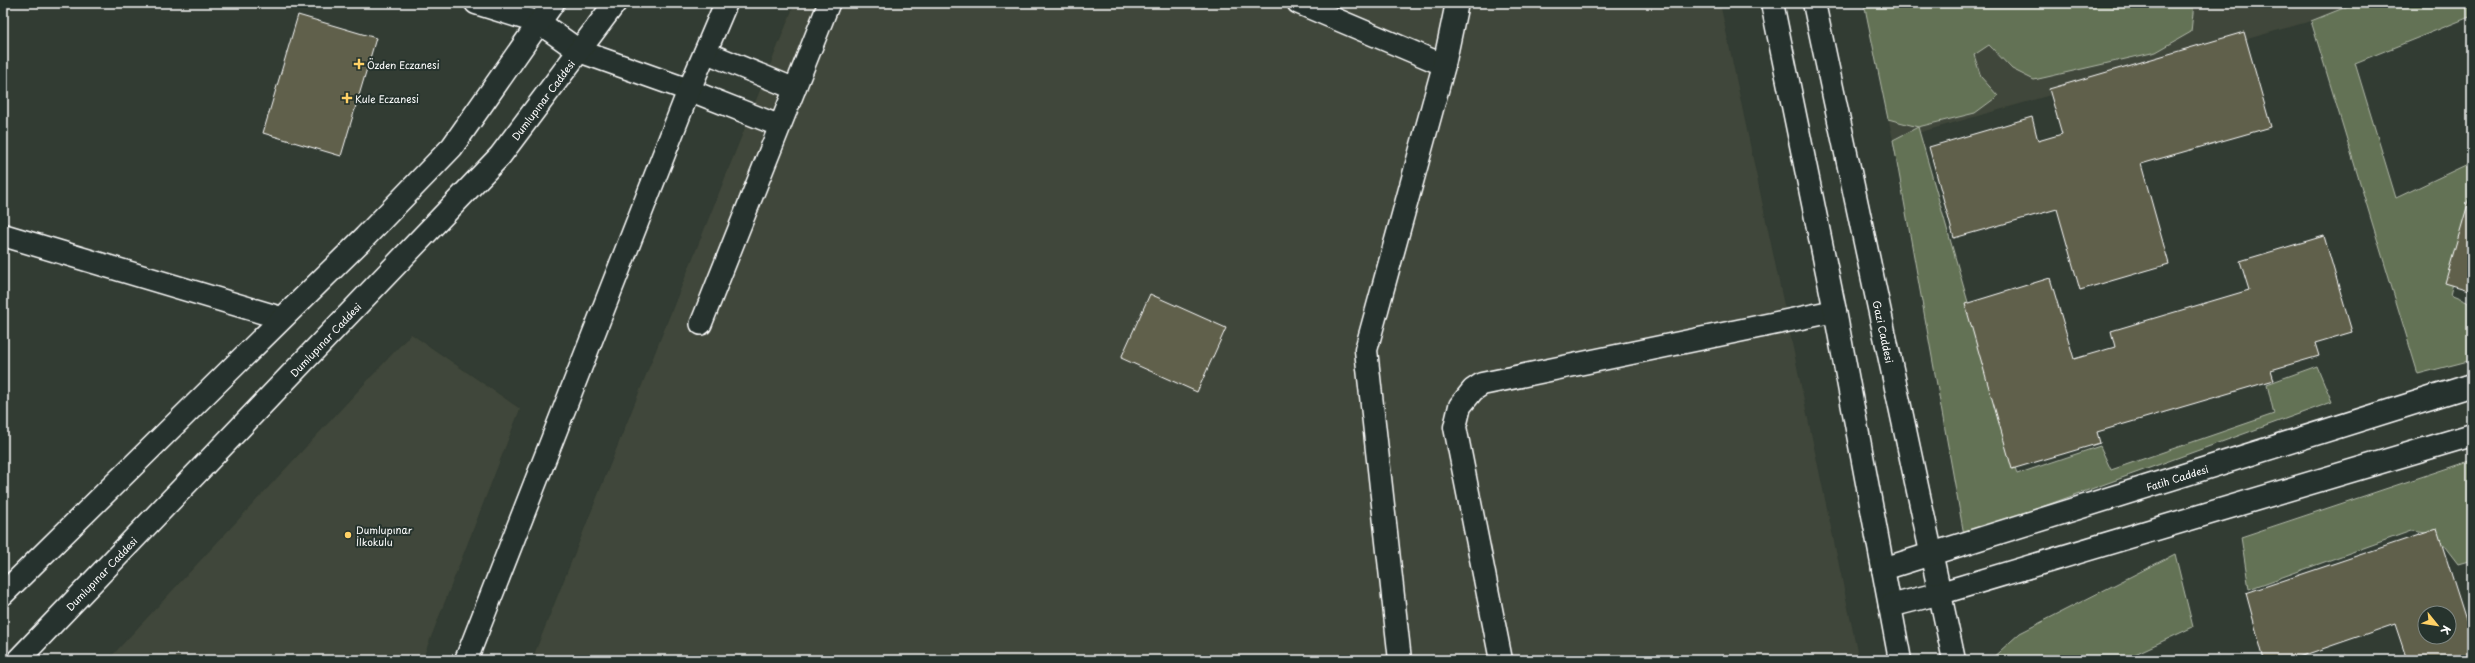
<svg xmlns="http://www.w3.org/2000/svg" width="2475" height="663" viewBox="0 0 2475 663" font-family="'Playpen Sans',sans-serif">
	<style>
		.built { fill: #40473a }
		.green { fill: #637254; stroke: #b1b8aa }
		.building { fill: #60604b; stroke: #fff; fill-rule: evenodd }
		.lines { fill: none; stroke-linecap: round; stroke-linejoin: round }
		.lane-casing { stroke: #fff; stroke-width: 24 }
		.street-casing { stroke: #fff; stroke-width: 25 }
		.secondary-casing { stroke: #fff; stroke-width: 25 }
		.lane { stroke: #26332d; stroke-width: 21 }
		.street { stroke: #26332d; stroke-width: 22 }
		.secondary { stroke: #26332d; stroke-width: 22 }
		.poi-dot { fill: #ffd166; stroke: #26332d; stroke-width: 1.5 }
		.labels { text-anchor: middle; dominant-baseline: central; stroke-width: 4; stroke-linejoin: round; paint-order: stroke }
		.poi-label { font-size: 10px; fill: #fff; stroke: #26332d; text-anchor: start }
		.street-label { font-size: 10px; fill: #fff; stroke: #26332d }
	</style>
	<rect width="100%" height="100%" fill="#323c33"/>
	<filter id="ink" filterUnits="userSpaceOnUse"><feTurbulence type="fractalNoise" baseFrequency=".025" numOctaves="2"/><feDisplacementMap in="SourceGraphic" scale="8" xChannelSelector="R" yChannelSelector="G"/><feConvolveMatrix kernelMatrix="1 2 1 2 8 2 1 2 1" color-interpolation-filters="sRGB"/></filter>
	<g filter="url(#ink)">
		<!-- built -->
		<path class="built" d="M 795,3 L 1720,3 L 1859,660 L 532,660 Z
			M 1864,3 L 2364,3 L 2311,21 L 1893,140 Z
			M 411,334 L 520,409 L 422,660 L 108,660 Z"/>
		<!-- green -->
		<path class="green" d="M 1864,3 L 2194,3 L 2191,32 L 2156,52 L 2034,80 L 2012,69 L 1989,45 L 1974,55 L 1981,77 L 1998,96 L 1975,113 L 1918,127 L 2017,474 L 2100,446 L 2111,470 L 2274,414 L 2267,384 L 2317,366 L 2332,402 L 1964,535 L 1893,140 L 1918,127 L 1888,119 Z
			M 2356,3 L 2472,3 L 2472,16 L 2355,63 L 2396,198 L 2472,162 L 2472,208 L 2450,295 L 2472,304 L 2472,360 L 2418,374 L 2311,21 Z
			M 2472,460 L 2472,560 L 2458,564 L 2435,534 L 2411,531 L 2249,589 L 2241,537 Z
			M 2175,554 L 2193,627 L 2133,655 L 2130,660 L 1990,660 L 2020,633 Z"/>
		<!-- building -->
		<path class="building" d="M 298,15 L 376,38 L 341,156 L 263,133 Z
			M 2244,32 L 2271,127 L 2141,164 L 2169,264 L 2080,290 L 2057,209 L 1954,238 L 1929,147 L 2032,117 L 2038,141 L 2062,134 L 2049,89 Z
			M 2472,190 L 2472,291 L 2445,283 Z
			M 2324,236 L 2352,332 L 2315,343 L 2319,356 L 2271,370 L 2274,380 L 2097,432 L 2100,443 L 2012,469 L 1965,304 L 2050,278 L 2074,359 L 2115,347 L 2111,331 L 2249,290 L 2240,261 Z
			M 1150,294 L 1226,328 L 1197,392 L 1121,358 Z
			M 2437,529 L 2472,639 L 2472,660 L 2407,660 L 2395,624 L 2290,660 L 2264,660 L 2246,593 ZM 2425,613 L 2449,613 L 2449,637 L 2425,637 Z"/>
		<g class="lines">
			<defs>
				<path id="lane" d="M 1298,3 L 1444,65
					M 705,52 L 795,89
					M 689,90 L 780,126
					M 701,324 L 829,3"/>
				<path id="street" d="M 476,3 L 540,23 L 579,51 L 689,90
					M 3,235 L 281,318
					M 1400,660 L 1366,350 L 1444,65 L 1457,3
					M 1501,660 L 1455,427 L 1460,406 L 1473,390 L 1482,384 L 1835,311"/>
				<g id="secondary">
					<path d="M 1772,3 L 1835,311 L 1900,660"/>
					<path id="s1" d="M 1814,3 L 1954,660"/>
					<path id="s2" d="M 1883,569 L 2472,385"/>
					<path d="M 3,594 L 365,237 L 452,147 L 553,3"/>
					<path d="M 1890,606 L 1941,593 L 2472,435"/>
					<path id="s3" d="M 18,660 L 500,156 L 615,3"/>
					<path d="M 466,660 L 689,90 L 726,3"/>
				</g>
			</defs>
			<!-- lane casing -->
			<use href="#lane" class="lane-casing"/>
			<!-- street casing -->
			<use href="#street" class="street-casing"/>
			<!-- secondary casing -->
			<use href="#secondary" class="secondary-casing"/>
			<!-- lane -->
			<use href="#lane" class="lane"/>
			<!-- street -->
			<use href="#street" class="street"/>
			<!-- secondary -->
			<use href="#secondary" class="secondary"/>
		</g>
	</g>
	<!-- markers -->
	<g class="poi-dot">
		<path d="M357 58h4v4h4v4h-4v4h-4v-4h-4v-4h4z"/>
		<path d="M345 92h4v4h4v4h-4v4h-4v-4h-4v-4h4z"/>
		<circle cx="348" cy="535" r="4"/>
	</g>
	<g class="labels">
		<!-- poi labels -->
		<g class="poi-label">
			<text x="367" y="64">Özden Eczanesi</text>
			<text x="355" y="98">Kule Eczanesi</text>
			<text x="356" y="529">Dumlupınar<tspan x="356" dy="12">İlkokulu</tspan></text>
		</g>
		<!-- street labels -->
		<g class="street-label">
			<text stroke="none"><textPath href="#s3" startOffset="768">Dumlupınar Caddesi</textPath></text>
			<text stroke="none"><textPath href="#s1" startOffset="336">Gazi Caddesi</textPath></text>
			<text stroke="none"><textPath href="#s3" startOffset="444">Dumlupınar Caddesi</textPath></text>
			<text stroke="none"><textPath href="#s2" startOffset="308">Fatih Caddesi</textPath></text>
			<text stroke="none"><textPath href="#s3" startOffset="120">Dumlupınar Caddesi</textPath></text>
		</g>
	</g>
	<!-- margin -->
	<rect width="2475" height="663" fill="none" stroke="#26332d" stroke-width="16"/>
	<rect x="8" y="8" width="2459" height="647" fill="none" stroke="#fff" stroke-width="1.5" filter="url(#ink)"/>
	<!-- north arrow -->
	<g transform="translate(2437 625) rotate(120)"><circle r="19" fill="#26332d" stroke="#7d8581"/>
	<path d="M0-3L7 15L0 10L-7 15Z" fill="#ffd166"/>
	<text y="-6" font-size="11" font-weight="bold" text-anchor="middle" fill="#ffffff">K</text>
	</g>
</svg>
